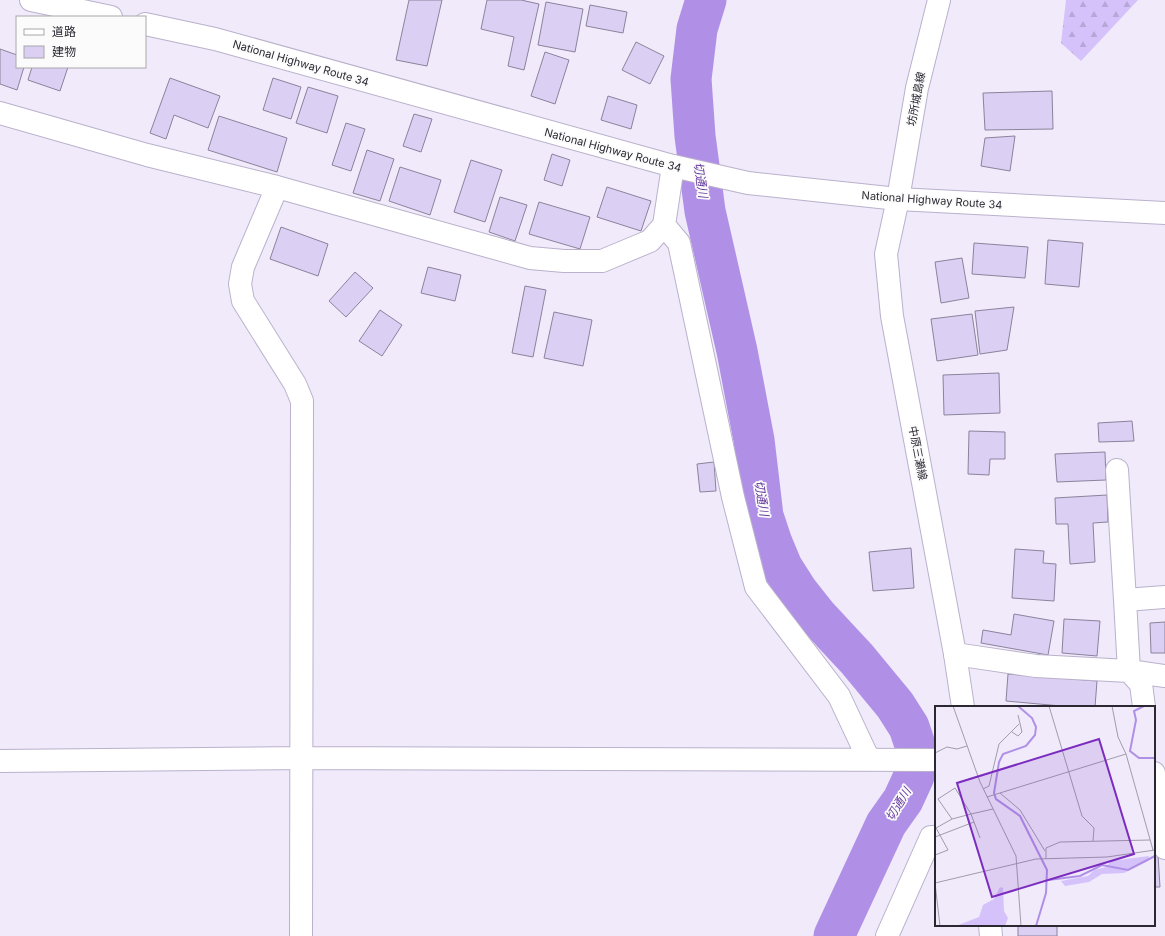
<svg xmlns="http://www.w3.org/2000/svg" width="1165" height="936" viewBox="0 0 1165 936" font-family="Inter,'Noto Sans JP',sans-serif">
	<style>
		.forest { fill: url(#forest-firs) }
		.lines { fill: none; stroke-linecap: round; stroke-linejoin: round }
		.river { stroke: #b090e6; stroke-width: 41 }
		.building { fill: #dbcff3; stroke: #8b839c }
		.minor-casing { stroke: #bab1cb; stroke-width: 24 }
		.major-casing { stroke: #bab1cb; stroke-width: 24 }
		.highway-casing { stroke: #bab1cb; stroke-width: 24 }
		.minor { stroke: #fff; stroke-width: 22 }
		.major { stroke: #fff; stroke-width: 22 }
		.highway { stroke: #fff; stroke-width: 22 }
		.labels { text-anchor: middle; dominant-baseline: central; stroke-width: 3.5; stroke-linejoin: round; paint-order: stroke }
		.street-label { font-size: 11px; fill: #2b2832; stroke: #fbfbfb }
		.water-label { font-size: 12px; font-style: italic; fill: #65399e; stroke: #fbfbfb }
		.inset-river { fill: none; stroke: #b090e6; stroke-width: 2 }
		.inset-road { fill: none; stroke: #a19cab; stroke-width: 1 }
		.view { fill: #7b2cbf; fill-opacity: 0.15; stroke: #7b2cbf; stroke-width: 2 }
		.inset-edge { fill: none; stroke: #2b2832; stroke-width: 2 }
	</style>
	<defs>
		<pattern id="forest-firs" width="22" height="20" patternUnits="userSpaceOnUse"><rect width="22" height="20" fill="#d5c2fb"/><path d="M5 1l3.5 6h-7zM16 11l3.5 6h-7z" fill="#b7a7d8"/></pattern>
	</defs>
	<rect width="100%" height="100%" fill="#f0eafb"/>
	<!-- forest -->
	<path class="forest" d="M 1066,0 L 1138,0 L 1081,61 L 1061,43 Z"/>
	<g class="lines">
		<!-- river -->
		<path class="river" d="M 706,0 L 697,29 L 691,79 L 695,136 L 705,211 L 737,351 L 754,440 L 763,516 L 772,543 L 782,567 L 798,592 L 817,616 L 857,659 L 895,705 L 909,727 L 916,748 L 914,776 L 903,800 L 886,824 L 834,936"/>
	</g>
	<!-- building -->
	<path class="building" d="M 409,0 L 442,0 L 427,66 L 396,60 Z
		M 487,0 L 521,0 L 539,4 L 524,70 L 508,66 L 514,37 L 481,29 Z
		M 546,2 L 583,9 L 575,52 L 538,45 Z
		M 590,5 L 627,12 L 623,33 L 586,26 Z
		M 636,42 L 664,56 L 650,84 L 622,70 Z
		M 0,49 L 17,55 L 17,67 L 24,67 L 17,90 L 0,84 Z
		M 545,52 L 569,60 L 555,104 L 531,96 Z
		M 32,67 L 68,67 L 60,91 L 28,80 Z
		M 170,78 L 220,96 L 208,128 L 174,115 L 166,139 L 150,133 Z
		M 273,78 L 301,87 L 291,119 L 263,110 Z
		M 308,87 L 338,96 L 327,133 L 296,123 Z
		M 1052,91 L 1053,129 L 985,130 L 983,93 Z
		M 608,96 L 637,105 L 631,129 L 601,120 Z
		M 414,114 L 432,119 L 421,152 L 403,146 Z
		M 219,116 L 287,138 L 277,172 L 208,150 Z
		M 346,123 L 365,129 L 351,171 L 332,165 Z
		M 1015,136 L 1010,171 L 981,166 L 985,138 Z
		M 367,150 L 394,159 L 380,201 L 353,193 Z
		M 552,154 L 570,160 L 562,186 L 544,180 Z
		M 471,160 L 502,170 L 485,222 L 454,212 Z
		M 400,167 L 441,180 L 430,215 L 389,201 Z
		M 607,187 L 651,201 L 641,231 L 597,217 Z
		M 500,197 L 527,205 L 515,241 L 489,232 Z
		M 539,202 L 590,217 L 580,249 L 529,234 Z
		M 281,227 L 328,244 L 318,276 L 270,259 Z
		M 1048,240 L 1083,243 L 1079,287 L 1045,284 Z
		M 974,243 L 1028,247 L 1025,278 L 972,274 Z
		M 962,258 L 969,298 L 941,303 L 935,262 Z
		M 428,267 L 461,275 L 455,301 L 421,293 Z
		M 355,272 L 373,288 L 346,317 L 329,301 Z
		M 525,286 L 546,290 L 533,357 L 512,353 Z
		M 1014,307 L 1007,350 L 980,354 L 975,311 Z
		M 380,310 L 402,325 L 382,356 L 359,341 Z
		M 554,312 L 592,320 L 583,366 L 544,358 Z
		M 972,314 L 978,355 L 937,361 L 931,319 Z
		M 999,373 L 1000,413 L 944,415 L 943,375 Z
		M 1132,421 L 1134,441 L 1099,442 L 1098,423 Z
		M 969,431 L 1005,432 L 1005,459 L 990,459 L 989,475 L 968,474 Z
		M 1105,452 L 1106,480 L 1057,482 L 1055,454 Z
		M 714,462 L 716,491 L 700,492 L 697,464 Z
		M 1107,495 L 1108,522 L 1093,523 L 1095,562 L 1070,564 L 1068,524 L 1056,524 L 1055,498 Z
		M 911,548 L 914,588 L 873,591 L 869,552 Z
		M 1015,549 L 1044,551 L 1043,563 L 1056,564 L 1054,601 L 1012,598 Z
		M 1014,614 L 1054,621 L 1048,655 L 981,643 L 983,630 L 1011,635 Z
		M 1064,619 L 1100,621 L 1097,656 L 1062,653 Z
		M 1165,622 L 1165,653 L 1151,653 L 1150,623 Z
		M 1008,674 L 1097,681 L 1095,707 L 1072,707 L 1006,701 Z
		M 1154,855 L 1158,855 L 1160,887 L 1154,887 Z
		M 1018,925 L 1057,925 L 1057,936 L 1018,936 Z"/>
	<g class="lines">
		<defs>
			<path id="minor" d="M 0,113 L 147,155 L 277,187 L 530,258 L 564,261 L 602,261 L 650,241 L 664,225 L 673,166
				M 277,187 L 243,267 L 240,284 L 243,301 L 295,384 L 302,401 L 301,936
				M 664,225 L 679,243 L 733,497 L 756,587 L 839,696 L 869,760
				M 1117,470 L 1125,600
				M 955,654 L 1036,666 L 1129,671 L 1125,600 L 1165,597
				M 1129,671 L 1141,684 L 1144,707
				M 1129,671 L 1165,676
				M 0,761 L 301,758 L 936,760
				M 1154,773 L 1165,848
				M 887,936 L 931,837 L 936,837"/>
			<path id="major" d="M 939,0 L 917,88 L 898,199 L 886,254 L 892,316 L 955,654 L 963,707
				M 990,925 L 991,936"/>
			<path id="highway" d="M 31,0 L 111,17
				M 145,24 L 215,39 L 673,166 L 748,183 L 898,199 L 1165,213"/>
		</defs>
		<!-- minor casing -->
		<use href="#minor" class="minor-casing"/>
		<!-- major casing -->
		<use href="#major" class="major-casing"/>
		<!-- highway casing -->
		<use href="#highway" class="highway-casing"/>
		<!-- minor -->
		<use href="#minor" class="minor"/>
		<!-- major -->
		<use href="#major" class="major"/>
		<!-- highway -->
		<use href="#highway" class="highway"/>
	</g>
	<g class="labels">
		<!-- street labels -->
		<g class="street-label">
			<text transform="translate(301 63) rotate(16)">National Highway Route 34</text>
			<text transform="translate(916 99) rotate(-79)">坊所城島線</text>
			<text transform="translate(613 150) rotate(15)">National Highway Route 34</text>
			<text transform="translate(932 200) rotate(4)">National Highway Route 34</text>
			<text transform="translate(918 453) rotate(79)">中原三瀬線</text>
		</g>
		<!-- water labels -->
		<g class="water-label">
			<text transform="translate(701 180) rotate(82)">切通川</text>
			<text transform="translate(762 498) rotate(81)">切通川</text>
			<text transform="translate(898 804) rotate(-58)">切通川</text>
		</g>
	</g>
	<!-- overview -->
	<g transform="translate(935 706)">
		<rect width="220" height="220" fill="#f0eafb"/>
		<path d="M 214,150 L 213,155 L 189,167 L 167,168 L 154,176 L 130,180 L 126,175 L 153,170 L 159,164 L 171,161 L 176,155 ZM 65,181 L 68,182 L 69,205 L 73,212 L 70,220 L 21,220 L 44,211 L 48,199 L 59,193 Z" fill="#d5c2fb"/>
		<path class="inset-river" d="M 83,0 L 97,12 L 101,21 L 100,29 L 91,40 L 68,48 L 64,56 L 59,87 L 61,93 L 85,110 L 112,164 L 111,187 L 101,220M 209,0 L 199,5 L 201,14 L 195,45 L 204,52 L 220,52M 113,174 L 145,170 L 167,159 L 193,164 L 220,150"/>
		<path class="inset-road" d="M 18,0 L 45,76 L 81,150 L 86,220M 114,0 L 147,110 L 159,122 L 158,135M 177,0 L 183,31 L 191,48 L 218,144M 77,26 L 83,30 L 87,26 L 83,9M 0,47 L 12,41 L 22,43 L 32,40M 48,83 L 54,80 L 64,38 L 84,18M 65,87 L 85,104 L 110,145M 52,91 L 191,48M 17,113 L 3,93 L 20,82 L 36,108M 39,116 L 45,132M 0,120 L 13,144 L 0,149M 1,122 L 17,113 L 36,108M 0,131 L 39,116 L 36,108 L 58,103M 111,153 L 111,142 L 125,136 L 215,134M 0,177 L 5,220M 0,177 L 101,153 L 172,151 L 220,144"/>
		<path class="view" d="M 164,33 L 199,148 L 57,191 L 22,77 Z"/>
		<rect width="220" height="220" class="inset-edge"/>
	</g>
	<!-- legend -->
	<rect x="16" y="16" width="130" height="52" fill="#fbfbfb" stroke="#a8a7ab"/>
	<rect x="24" y="29" width="20" height="6" fill="#ffffff" stroke="#a8a7ab"/>
	<text x="52" y="36" font-size="12" fill="#2b2832">道路</text>
	<rect x="24" y="46" width="20" height="12" fill="#dbcff3" stroke="#a8a7ab"/>
	<text x="52" y="56" font-size="12" fill="#2b2832">建物</text>
</svg>
